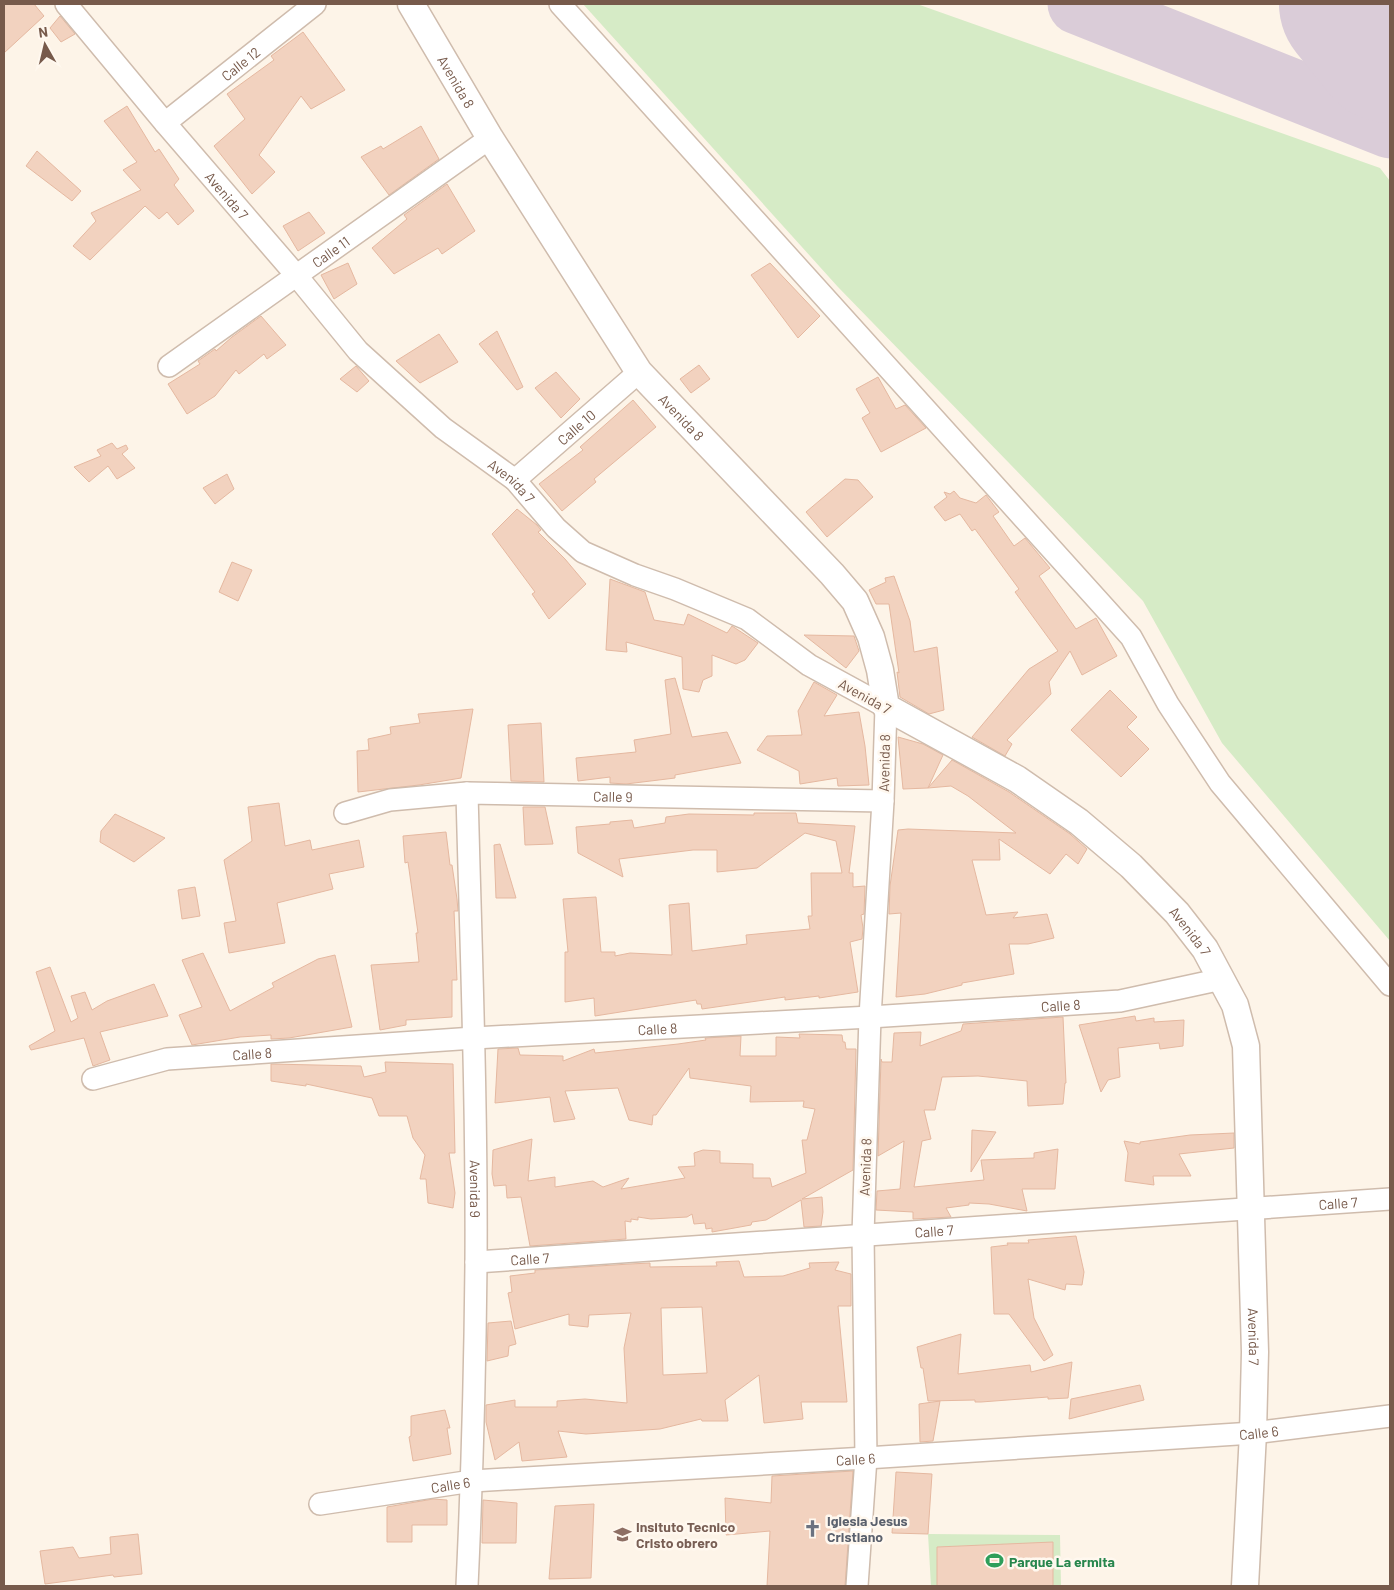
<svg xmlns="http://www.w3.org/2000/svg" width="1394" height="1590" viewBox="0 0 1394 1590" font-family="Barlow,sans-serif">
	<style>
		.green { fill: #d6ebc6 }
		.lines { fill: none; stroke-linecap: round; stroke-linejoin: round }
		.taxiway { stroke: #daccd8; stroke-width: 61 }
		.runway { stroke: #daccd8; stroke-width: 154 }
		.building { fill: #f2d2bf; stroke: #e5b8a0; fill-rule: evenodd }
		.minor-casing { stroke: #cfbcad; stroke-width: 24 }
		.tertiary-casing { stroke: #cfbcad; stroke-width: 29 }
		.minor { stroke: #fff; stroke-width: 21 }
		.tertiary { stroke: #fff; stroke-width: 26 }
		.labels { text-anchor: middle; dominant-baseline: central; stroke-width: 5; stroke-linejoin: round; paint-order: stroke }
		.street-label { font-size: 14px; fill: #775a4b; stroke: #fff8ef }
		.worship-label { font-size: 14px; font-weight: bold; fill: #5b616d; stroke: #fff8ef; text-anchor: start }
		.education-label { font-size: 14px; font-weight: bold; fill: #785e54; stroke: #fff8ef; text-anchor: start }
		.leisure-label { font-size: 14px; font-weight: bold; fill: #27864d; stroke: #fff8ef; text-anchor: start }
	</style>
	<rect width="100%" height="100%" fill="#fdf4e8"/>
	<!-- green -->
	<path class="green" d="M 583,4 L 917,4 L 1380,168 L 1390,181 L 1390,941 L 1222,743 L 1143,601 L 838,287 Z
		M 928,1534 L 1060,1535 L 1061,1586 L 931,1586 Z"/>
	<g class="lines">
		<!-- taxiway -->
		<path class="taxiway" d="M 1078,4 L 1390,128"/>
		<!-- runway -->
		<path class="runway" d="M 1356,4 L 1390,46"/>
	</g>
	<!-- building -->
	<path class="building" d="M 4,4 L 34,4 L 44,16 L 4,53 Z
		M 60,16 L 75,34 L 61,42 L 50,28 Z
		M 303,32 L 345,90 L 311,109 L 301,96 L 259,155 L 275,172 L 252,194 L 214,146 L 245,119 L 227,94 L 274,60 L 271,56 Z
		M 127,106 L 155,152 L 159,149 L 179,179 L 174,185 L 194,211 L 178,225 L 167,212 L 159,219 L 145,206 L 90,260 L 73,246 L 96,221 L 91,213 L 141,190 L 123,170 L 137,162 L 104,121 Z
		M 421,126 L 439,159 L 389,195 L 361,157 L 381,146 L 383,149 Z
		M 37,151 L 81,191 L 72,201 L 26,166 Z
		M 447,184 L 475,231 L 442,254 L 438,248 L 394,274 L 372,248 L 407,219 L 404,215 Z
		M 309,212 L 325,233 L 298,251 L 283,226 Z
		M 348,263 L 357,284 L 334,299 L 321,275 Z
		M 770,263 L 820,316 L 798,338 L 751,275 Z
		M 261,316 L 286,345 L 267,359 L 264,354 L 239,374 L 236,370 L 215,396 L 187,414 L 168,384 L 200,364 L 198,361 L 215,349 L 216,351 L 232,337 Z
		M 497,331 L 523,387 L 517,390 L 479,344 Z
		M 439,334 L 458,362 L 420,383 L 396,361 Z
		M 699,365 L 710,379 L 691,393 L 680,379 Z
		M 356,366 L 369,381 L 357,392 L 340,379 Z
		M 556,372 L 580,399 L 561,418 L 535,388 Z
		M 878,377 L 896,409 L 905,405 L 926,428 L 881,452 L 862,418 L 870,413 L 856,389 Z
		M 633,400 L 656,427 L 594,479 L 596,482 L 562,511 L 539,484 L 583,450 L 580,447 Z
		M 112,443 L 117,449 L 126,445 L 128,449 L 122,454 L 135,468 L 117,479 L 108,466 L 89,482 L 74,467 L 101,456 L 97,450 Z
		M 227,474 L 234,489 L 215,504 L 203,488 Z
		M 845,479 L 858,480 L 873,497 L 827,537 L 806,512 Z
		M 954,491 L 960,498 L 976,503 L 986,495 L 999,512 L 993,516 L 1014,546 L 1025,538 L 1050,568 L 1039,576 L 1076,629 L 1096,618 L 1117,656 L 1082,675 L 1070,651 L 1049,682 L 1051,694 L 1007,740 L 1012,744 L 1005,756 L 972,737 L 1029,669 L 1058,651 L 1015,592 L 1019,589 L 975,529 L 972,531 L 960,514 L 945,521 L 934,507 L 947,497 L 944,492 L 950,494 Z
		M 517,509 L 537,525 L 541,530 L 538,532 L 565,559 L 586,584 L 549,619 L 532,594 L 535,592 L 492,534 Z
		M 232,562 L 252,570 L 238,601 L 219,592 Z
		M 894,576 L 910,621 L 914,652 L 937,647 L 944,710 L 929,714 L 900,697 L 897,672 L 899,673 L 889,604 L 876,604 L 869,590 L 886,582 L 885,578 Z
		M 610,579 L 645,592 L 654,620 L 684,625 L 688,614 L 727,633 L 732,626 L 758,643 L 745,660 L 736,664 L 712,655 L 712,676 L 703,680 L 699,692 L 683,689 L 682,657 L 626,642 L 627,652 L 606,650 Z
		M 804,635 L 854,636 L 859,651 L 846,668 Z
		M 675,678 L 692,737 L 727,732 L 741,763 L 675,775 L 675,778 L 626,784 L 610,783 L 610,777 L 578,781 L 576,758 L 636,752 L 634,740 L 671,734 L 665,680 Z
		M 814,682 L 837,695 L 824,716 L 859,712 L 865,746 L 869,785 L 838,786 L 837,778 L 800,784 L 799,771 L 757,750 L 767,736 L 802,735 L 798,711 Z
		M 1110,690 L 1137,717 L 1127,727 L 1149,749 L 1121,777 L 1071,730 Z
		M 473,709 L 461,778 L 419,785 L 358,792 L 357,751 L 369,750 L 368,739 L 391,734 L 390,727 L 420,723 L 418,714 Z
		M 541,723 L 544,782 L 511,781 L 508,725 Z
		M 898,737 L 923,744 L 943,755 L 928,788 L 903,789 Z
		M 952,760 L 1009,792 L 1070,834 L 1087,849 L 1078,864 L 1066,854 L 1050,874 L 999,839 L 1000,860 L 972,860 L 986,915 L 1018,912 L 1013,918 L 1047,914 L 1054,938 L 1028,944 L 1009,944 L 1014,974 L 962,983 L 962,985 L 925,994 L 896,997 L 901,913 L 889,914 L 890,886 L 898,830 L 908,829 L 1016,833 L 968,796 L 951,786 L 928,788 Z
		M 279,803 L 285,846 L 310,840 L 312,850 L 359,840 L 364,867 L 329,874 L 333,889 L 277,903 L 285,943 L 229,953 L 224,923 L 236,921 L 224,860 L 252,841 L 248,807 Z
		M 523,807 L 545,807 L 553,844 L 525,845 Z
		M 754,813 L 796,813 L 798,823 L 855,826 L 849,873 L 853,873 L 853,887 L 865,886 L 864,914 L 861,915 L 863,928 L 862,939 L 850,942 L 858,992 L 819,998 L 819,996 L 785,1000 L 785,997 L 702,1009 L 701,1004 L 697,1004 L 696,1000 L 595,1016 L 594,998 L 565,1002 L 565,952 L 568,952 L 563,899 L 596,897 L 601,952 L 615,952 L 615,956 L 630,953 L 672,955 L 669,905 L 689,903 L 692,951 L 747,944 L 746,935 L 810,929 L 808,916 L 812,916 L 811,873 L 842,873 L 836,841 L 805,833 L 757,868 L 717,872 L 717,850 L 693,850 L 619,859 L 623,877 L 578,853 L 576,827 L 610,824 L 610,822 L 632,820 L 634,828 L 665,823 L 666,817 L 689,814 L 754,815 Z
		M 115,814 L 165,838 L 134,862 L 100,842 L 101,831 Z
		M 446,832 L 450,865 L 452,865 L 457,899 L 458,911 L 454,911 L 457,980 L 452,980 L 452,1017 L 406,1020 L 406,1025 L 380,1030 L 371,965 L 419,962 L 416,933 L 418,933 L 408,862 L 405,863 L 403,836 Z
		M 500,844 L 516,898 L 496,898 L 494,845 Z
		M 195,887 L 200,916 L 182,919 L 178,890 Z
		M 203,953 L 230,1011 L 274,987 L 272,983 L 318,959 L 335,955 L 352,1027 L 289,1038 L 271,1039 L 271,1035 L 240,1037 L 192,1045 L 179,1015 L 202,1007 L 182,960 Z
		M 50,967 L 71,1022 L 78,1018 L 71,996 L 85,992 L 92,1010 L 107,1001 L 154,984 L 168,1016 L 100,1032 L 110,1060 L 93,1066 L 84,1038 L 31,1050 L 29,1046 L 55,1031 L 36,972 Z
		M 1135,1016 L 1136,1021 L 1154,1018 L 1154,1022 L 1184,1020 L 1183,1046 L 1160,1049 L 1159,1043 L 1118,1048 L 1120,1077 L 1108,1080 L 1101,1092 L 1079,1025 Z
		M 1063,1017 L 1066,1083 L 1065,1083 L 1063,1104 L 1028,1106 L 1027,1081 L 978,1076 L 942,1077 L 935,1110 L 924,1110 L 931,1139 L 922,1141 L 914,1187 L 984,1180 L 981,1160 L 1034,1158 L 1034,1153 L 1058,1149 L 1055,1189 L 1022,1189 L 1027,1211 L 989,1204 L 969,1203 L 969,1205 L 946,1208 L 951,1217 L 913,1219 L 913,1212 L 876,1210 L 877,1191 L 900,1189 L 904,1141 L 878,1156 L 881,1059 L 882,1062 L 892,1062 L 894,1033 L 921,1032 L 920,1046 L 961,1031 L 963,1024 Z
		M 799,1034 L 842,1035 L 843,1042 L 845,1042 L 846,1049 L 856,1049 L 853,1170 L 802,1199 L 822,1197 L 823,1212 L 821,1226 L 804,1227 L 801,1200 L 766,1220 L 752,1222 L 751,1225 L 712,1232 L 712,1228 L 706,1229 L 705,1223 L 694,1224 L 692,1214 L 687,1217 L 651,1219 L 638,1217 L 638,1220 L 631,1219 L 631,1222 L 625,1221 L 626,1239 L 530,1246 L 521,1197 L 507,1198 L 506,1185 L 494,1186 L 492,1174 L 493,1150 L 532,1139 L 528,1181 L 555,1177 L 555,1187 L 593,1181 L 603,1187 L 629,1178 L 621,1189 L 685,1178 L 678,1167 L 695,1166 L 694,1153 L 703,1150 L 720,1151 L 720,1163 L 753,1164 L 753,1178 L 770,1178 L 772,1187 L 806,1173 L 802,1140 L 807,1140 L 815,1109 L 803,1107 L 804,1101 L 750,1102 L 751,1086 L 690,1078 L 689,1068 L 656,1115 L 653,1115 L 652,1125 L 629,1120 L 618,1088 L 565,1091 L 575,1119 L 554,1122 L 550,1097 L 495,1103 L 498,1049 L 518,1048 L 520,1055 L 563,1056 L 563,1061 L 594,1049 L 595,1053 L 678,1044 L 706,1040 L 705,1038 L 741,1036 L 740,1056 L 776,1056 L 776,1037 L 800,1038 Z
		M 385,1062 L 453,1064 L 455,1153 L 449,1153 L 455,1193 L 453,1208 L 428,1203 L 426,1179 L 420,1179 L 425,1155 L 413,1138 L 407,1116 L 379,1116 L 372,1098 L 306,1084 L 306,1086 L 271,1081 L 271,1064 L 361,1066 L 364,1077 L 386,1072 Z
		M 972,1130 L 996,1132 L 971,1172 Z
		M 1234,1133 L 1234,1148 L 1179,1154 L 1191,1176 L 1153,1176 L 1154,1185 L 1125,1181 L 1128,1153 L 1124,1141 L 1140,1144 L 1140,1142 L 1190,1135 Z
		M 1076,1236 L 1084,1272 L 1082,1285 L 1066,1284 L 1065,1290 L 1028,1279 L 1034,1318 L 1053,1355 L 1044,1361 L 1009,1314 L 994,1314 L 991,1247 L 1008,1245 L 1007,1243 L 1029,1243 L 1028,1240 Z
		M 739,1261 L 744,1277 L 783,1276 L 810,1268 L 809,1263 L 839,1262 L 835,1270 L 851,1274 L 851,1306 L 838,1306 L 847,1402 L 801,1402 L 803,1419 L 764,1423 L 759,1375 L 725,1400 L 728,1421 L 702,1421 L 701,1419 L 660,1429 L 586,1434 L 558,1431 L 567,1457 L 522,1461 L 519,1442 L 495,1460 L 486,1422 L 486,1405 L 515,1400 L 515,1407 L 557,1407 L 557,1401 L 585,1399 L 627,1403 L 624,1348 L 631,1313 L 589,1315 L 588,1327 L 569,1325 L 569,1314 L 515,1329 L 508,1293 L 512,1292 L 510,1276 L 535,1273 L 535,1270 L 630,1264 L 650,1263 L 650,1267 L 717,1266 L 716,1262 ZM 702,1307 L 707,1373 L 663,1375 L 661,1308 Z
		M 511,1321 L 516,1344 L 509,1346 L 508,1356 L 487,1361 L 488,1323 Z
		M 961,1334 L 958,1374 L 1030,1365 L 1031,1372 L 1072,1362 L 1068,1398 L 1048,1399 L 1048,1397 L 981,1402 L 975,1402 L 975,1400 L 928,1401 L 923,1368 L 921,1368 L 917,1347 Z
		M 1140,1385 L 1144,1400 L 1069,1419 L 1071,1399 Z
		M 940,1401 L 933,1441 L 920,1442 L 919,1404 Z
		M 445,1410 L 450,1428 L 447,1428 L 451,1454 L 413,1461 L 409,1437 L 411,1436 L 411,1416 Z
		M 853,1471 L 845,1586 L 767,1586 L 770,1531 L 726,1535 L 725,1498 L 771,1503 L 772,1476 Z
		M 896,1472 L 932,1474 L 928,1534 L 892,1533 Z
		M 433,1499 L 447,1500 L 447,1525 L 412,1525 L 412,1542 L 387,1542 L 387,1507 Z
		M 483,1500 L 517,1503 L 516,1543 L 482,1543 Z
		M 594,1504 L 591,1578 L 549,1579 L 555,1506 Z
		M 138,1534 L 142,1574 L 114,1577 L 113,1575 L 45,1584 L 40,1551 L 73,1547 L 79,1558 L 111,1554 L 110,1537 Z
		M 1053,1542 L 1053,1586 L 937,1586 L 937,1547 Z"/>
	<g class="lines">
		<defs>
			<g id="minor">
				<path id="s1" d="M 66,4 L 165,123 L 296,275 L 358,351 L 443,428 L 515,480 L 556,528 L 583,552 L 635,575 L 675,589 L 747,619 L 809,665 L 886,707 L 883,801 L 870,1017 L 863,1235 L 866,1458 L 857,1586"/>
				<path d="M 560,4 L 1131,637 L 1168,704 L 1220,783 L 1390,985"/>
				<path id="s2" d="M 165,123 L 315,4"/>
				<path id="s3" d="M 169,366 L 490,138"/>
				<path id="s4" d="M 515,480 L 639,372"/>
				<path id="s5" d="M 467,793 C 471,950 477,1106 476,1263 C 475,1371 472,1479 467,1586"/>
				<path id="s6" d="M 345,813 L 390,800 L 467,793 L 883,801"/>
				<path id="s7" d="M 93,1079 L 167,1059 L 474,1038 L 870,1017 L 1120,1001 L 1222,979"/>
				<path id="s8" d="M 476,1262 L 1390,1199"/>
				<path id="s9" d="M 320,1504 L 472,1481 L 866,1458 L 1253,1433 L 1390,1416"/>
			</g>
			<g id="tertiary">
				<path id="s10" d="M 411,4 L 490,138 L 639,372 L 832,574 L 855,601 L 871,637 L 880,670 L 886,707 L 1017,779 L 1079,822 L 1131,866 L 1177,913 L 1205,949 L 1235,1005 L 1246,1046 L 1255,1352 L 1253,1433 L 1245,1586"/>
			</g>
		</defs>
		<!-- minor casing -->
		<use href="#minor" class="minor-casing"/>
		<!-- tertiary casing -->
		<use href="#tertiary" class="tertiary-casing"/>
		<!-- minor -->
		<use href="#minor" class="minor"/>
		<!-- tertiary -->
		<use href="#tertiary" class="tertiary"/>
	</g>
	<!-- icons -->
	<defs>
		<symbol id="church-bare" viewBox="-9 -9 18 18"><path d="M-1.2-6h2.4v3.5h3.3v2.4h-3.3V6h-2.4V-.1h-3.3v-2.4h3.3Z" fill="#6b7280" stroke="#fff8ef" stroke-width="2.5" paint-order="stroke"/></symbol>
		<symbol id="school-bare" viewBox="-9 -9 18 18"><path d="M0-5L7-2L0 1L-7-2ZM-4 1L0 2.5L4 1V4Q0 6-4 4Z" fill="#8d6e63" stroke="#fff8ef" stroke-width="2.5" paint-order="stroke"/></symbol>
		<symbol id="stadium-bare" viewBox="-9 -9 18 18"><path d="M0-5a6.5 5 0 1 0 0 10a6.5 5 0 1 0 0-10ZM-3.5-1.8h7v3.6h-7Z" fill="#2e9e5b" stroke="#fff8ef" stroke-width="2.5" paint-order="stroke"/></symbol>
	</defs>
	<g fill-rule="evenodd">
		<use href="#church-bare" x="800" y="1516" width="25" height="25"/>
		<use href="#school-bare" x="610" y="1522" width="25" height="25"/>
		<use href="#stadium-bare" x="982" y="1548" width="25" height="25"/>
	</g>
	<g class="labels">
		<!-- street labels -->
		<g class="street-label">
			<text stroke="none"><textPath href="#s2" startOffset="96">Calle 12</textPath></text>
			<text stroke="none"><textPath href="#s10" startOffset="90">Avenida 8</textPath></text>
			<text stroke="none"><textPath href="#s1" startOffset="250">Avenida 7</textPath></text>
			<text stroke="none"><textPath href="#s3" startOffset="198">Calle 11</textPath></text>
			<text stroke="none"><textPath href="#s10" startOffset="495">Avenida 8</textPath></text>
			<text stroke="none"><textPath href="#s4" startOffset="81">Calle 10</textPath></text>
			<text stroke="none"><textPath href="#s1" startOffset="655">Avenida 7</textPath></text>
			<text transform="translate(865 696) rotate(29)">Avenida 7</text>
			<text transform="translate(884 763) rotate(-89)">Avenida 8</text>
			<text stroke="none"><textPath href="#s6" startOffset="270">Calle 9</textPath></text>
			<text stroke="none"><textPath href="#s10" startOffset="1240">Avenida 7</textPath></text>
			<text stroke="none"><textPath href="#s7" startOffset="972">Calle 8</textPath></text>
			<text stroke="none"><textPath href="#s7" startOffset="568">Calle 8</textPath></text>
			<text stroke="none"><textPath href="#s7" startOffset="162">Calle 8</textPath></text>
			<text transform="translate(865 1167) rotate(-88)">Avenida 8</text>
			<text stroke="none"><textPath href="#s5" startOffset="396">Avenida 9</textPath></text>
			<text stroke="none"><textPath href="#s8" startOffset="864">Calle 7</textPath></text>
			<text stroke="none"><textPath href="#s8" startOffset="459">Calle 7</textPath></text>
			<text stroke="none"><textPath href="#s8" startOffset="54">Calle 7</textPath></text>
			<text stroke="none"><textPath href="#s10" startOffset="1660">Avenida 7</textPath></text>
			<text stroke="none"><textPath href="#s9" startOffset="942">Calle 6</textPath></text>
			<text stroke="none"><textPath href="#s9" startOffset="538">Calle 6</textPath></text>
			<text stroke="none"><textPath href="#s9" startOffset="132">Calle 6</textPath></text>
		</g>
		<!-- worship labels -->
		<g class="worship-label">
			<text x="827" y="1520">Iglesia Jesus<tspan x="827" dy="16">Cristiano</tspan></text>
		</g>
		<!-- education labels -->
		<g class="education-label">
			<text x="636" y="1526">Insituto Tecnico<tspan x="636" dy="16">Cristo obrero</tspan></text>
		</g>
		<!-- leisure labels -->
		<g class="leisure-label">
			<text x="1009" y="1561">Parque La ermita</text>
		</g>
	</g>
	<!-- border -->
	<rect width="1394" height="1590" fill="none" stroke="#775a4b" stroke-width="10"/>
	<!-- north arrow -->
	<g transform="translate(45 45) rotate(352)" stroke="#fff8ef" stroke-width="4" paint-order="stroke">
	<path d="M0-4L9 19L0 12L-9 19Z" fill="#775a4b"/>
	<text y="-8" font-size="14" font-weight="bold" text-anchor="middle" fill="#775a4b">N</text>
	</g>
</svg>
